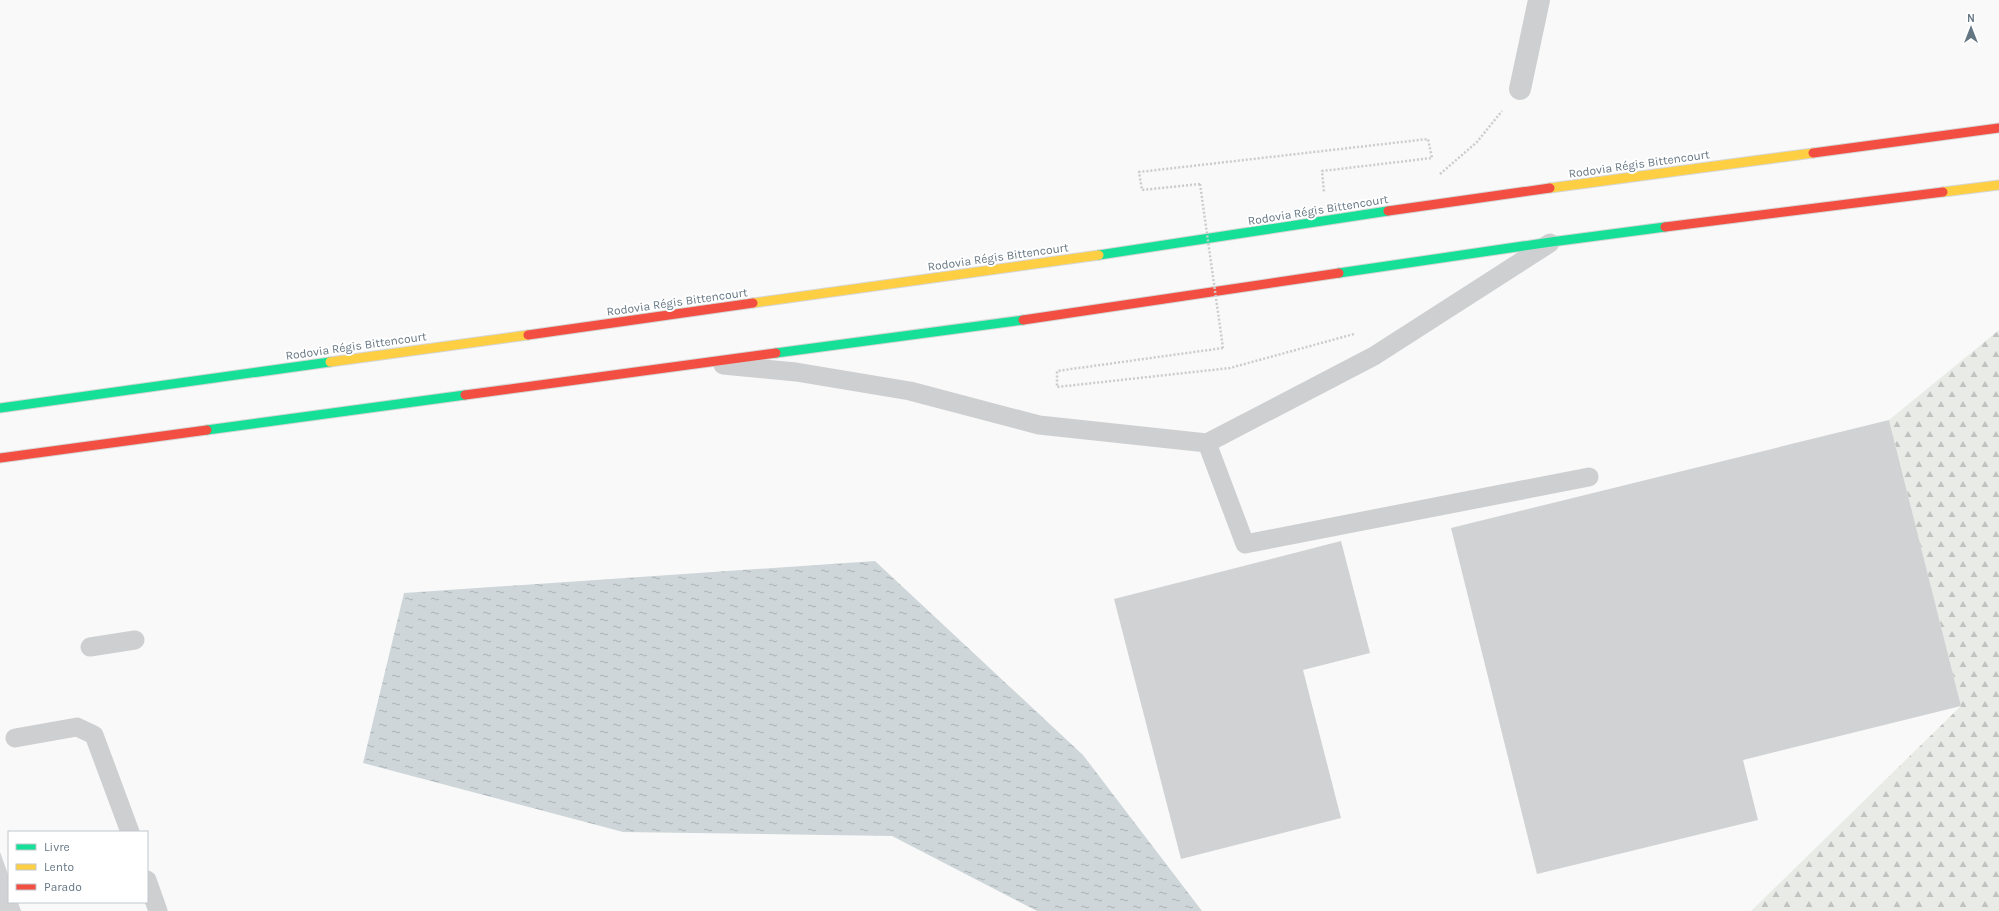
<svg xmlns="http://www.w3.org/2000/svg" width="1999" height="911" viewBox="0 0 1999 911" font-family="Karla,sans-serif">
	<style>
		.forest { fill: url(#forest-firs) }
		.water { fill: url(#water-ripples) }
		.building { fill: #d0d2d3 }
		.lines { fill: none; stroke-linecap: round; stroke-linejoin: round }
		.fast-casing { stroke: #d5d6d6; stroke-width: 11 }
		.slow-casing { stroke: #d5d6d6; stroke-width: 11 }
		.jam-casing { stroke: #d5d6d6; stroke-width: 11 }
		.path { stroke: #cbcccd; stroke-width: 2.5; stroke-dasharray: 2 2; stroke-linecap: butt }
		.lane { stroke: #cecfd0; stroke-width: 19 }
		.street { stroke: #cecfd0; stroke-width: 22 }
		.fast { stroke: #16e098; stroke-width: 9 }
		.slow { stroke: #ffcf43; stroke-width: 9 }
		.jam { stroke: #f24e42; stroke-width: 9 }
		.path-bridge { stroke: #cbcccd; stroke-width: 2.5; stroke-dasharray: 2 2; stroke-linecap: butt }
		.labels { text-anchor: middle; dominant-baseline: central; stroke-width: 4; stroke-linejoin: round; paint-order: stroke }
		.street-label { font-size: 12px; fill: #657683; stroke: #fff }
	</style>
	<defs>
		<pattern id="forest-firs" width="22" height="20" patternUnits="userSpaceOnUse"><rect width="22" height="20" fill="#e8ebe6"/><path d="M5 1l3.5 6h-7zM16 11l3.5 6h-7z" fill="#c0c3c0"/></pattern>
		<pattern id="water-ripples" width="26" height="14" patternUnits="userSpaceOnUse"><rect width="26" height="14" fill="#ced6d9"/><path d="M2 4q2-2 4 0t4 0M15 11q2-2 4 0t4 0" fill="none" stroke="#abb2b5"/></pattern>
	</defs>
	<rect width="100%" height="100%" fill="#f9f9f9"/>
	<!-- forest -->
	<path class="forest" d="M 1999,330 L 1999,911 L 1751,911 L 1961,706 L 1889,420 Z"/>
	<!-- water -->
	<path class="water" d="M 875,561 L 1083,755 L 1202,911 L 1037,911 L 892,836 L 623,832 L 363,763 L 404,593 Z"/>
	<!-- building -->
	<path class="building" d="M 1889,420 L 1961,706 L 1743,760 L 1758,820 L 1537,874 L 1451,528 Z
		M 1341,541 L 1370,653 L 1303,670 L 1341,818 L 1181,859 L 1114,599 Z
		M 0,852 L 9,877 L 9,902 L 18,902 L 21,911 L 0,911 Z"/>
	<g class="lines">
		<defs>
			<path id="fast" d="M 1099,255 L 1388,211
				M 1339,273 L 1551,242 L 1665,227
				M 776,353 L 1023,320
				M 0,408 L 330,362
				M 207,430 L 465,395"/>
			<path id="slow" d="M 1550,188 L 1813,153
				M 1943,192 L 1999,185
				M 753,303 L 1099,255
				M 330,362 L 528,335"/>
			<path id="jam" d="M 1813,153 L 1999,128
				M 1388,211 L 1550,188
				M 1665,227 L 1943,192
				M 1023,320 L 1339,273
				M 528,335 L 753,303
				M 465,395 L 776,353
				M 0,458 L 207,430"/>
		</defs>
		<!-- fast casing -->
		<use href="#fast" class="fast-casing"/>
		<!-- slow casing -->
		<use href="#slow" class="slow-casing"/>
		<!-- jam casing -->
		<use href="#jam" class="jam-casing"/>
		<!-- path -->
		<path class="path" d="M 1440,174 L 1477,142 L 1502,111
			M 1200,184 L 1142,190 L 1139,172 L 1428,139 L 1432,158 L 1322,171 L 1324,192
			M 1223,348 L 1057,371 L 1057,387 L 1230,368 L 1354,334"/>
		<!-- lane -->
		<path class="lane" d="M 723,365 L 796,372 L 910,391 L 1039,425 L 1207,443 L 1374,356 L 1550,243
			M 1207,443 L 1245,544 L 1589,477
			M 90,647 L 135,640
			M 15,738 L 77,727 L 94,735 L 130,832
			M 147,880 L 158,911"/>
		<!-- street -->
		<path class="street" d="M 1520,89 L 1539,0"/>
		<!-- fast -->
		<use href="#fast" class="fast"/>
		<!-- slow -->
		<use href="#slow" class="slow"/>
		<!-- jam -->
		<use href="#jam" class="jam"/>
		<!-- path-bridge -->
		<path class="path-bridge" d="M 1200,184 L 1223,348"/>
	</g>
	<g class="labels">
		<!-- street labels -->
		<g class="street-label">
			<text transform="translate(1639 164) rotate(-8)">Rodovia Régis Bittencourt</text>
			<text transform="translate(1318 210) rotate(-9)">Rodovia Régis Bittencourt</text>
			<text transform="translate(998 257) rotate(-8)">Rodovia Régis Bittencourt</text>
			<text transform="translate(677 302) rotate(-8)">Rodovia Régis Bittencourt</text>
			<text transform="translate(356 346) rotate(-8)">Rodovia Régis Bittencourt</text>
		</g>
	</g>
	<!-- legend -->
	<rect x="8" y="831" width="140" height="72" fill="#ffffff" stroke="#c1c8cd"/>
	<rect x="16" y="844" width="20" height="6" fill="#16e098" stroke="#c1c8cd"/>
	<text x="44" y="851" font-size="12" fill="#657683">Livre</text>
	<rect x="16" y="864" width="20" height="6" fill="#ffcf43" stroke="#c1c8cd"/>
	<text x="44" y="871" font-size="12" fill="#657683">Lento</text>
	<rect x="16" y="884" width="20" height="6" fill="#f24e42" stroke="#c1c8cd"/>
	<text x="44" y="891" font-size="12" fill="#657683">Parado</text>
	<!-- north arrow -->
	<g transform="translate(1971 28)" stroke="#ffffff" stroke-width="3" paint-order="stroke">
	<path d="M0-3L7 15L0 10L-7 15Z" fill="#657683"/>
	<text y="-6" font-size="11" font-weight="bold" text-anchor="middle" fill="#657683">N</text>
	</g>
</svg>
